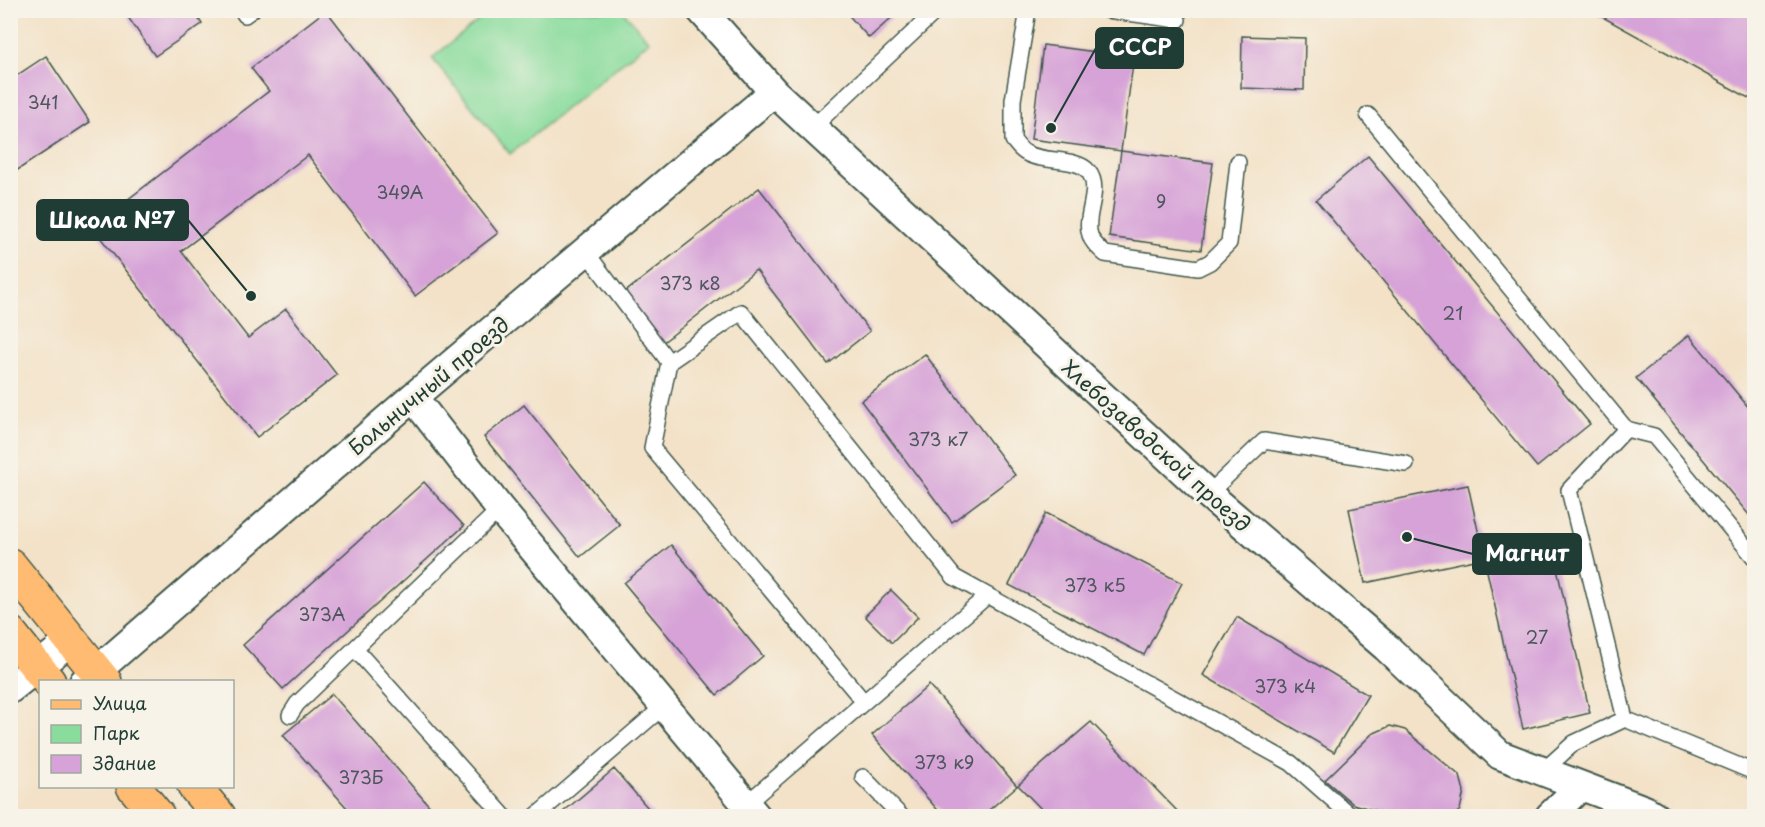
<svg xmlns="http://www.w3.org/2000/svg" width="1765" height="827" viewBox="0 0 1765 827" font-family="'Playpen Sans',sans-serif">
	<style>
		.green { fill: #8adc9d; stroke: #548c68; stroke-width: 1.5 }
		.building { fill: #d6a2d7 }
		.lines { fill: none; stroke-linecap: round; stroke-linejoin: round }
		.service-casing { stroke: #3f564a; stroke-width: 18 }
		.minor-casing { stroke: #3f564a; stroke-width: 32 }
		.primary-casing { stroke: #3f564a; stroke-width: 36 }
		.service { stroke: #fff; stroke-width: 15 }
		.minor { stroke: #fff; stroke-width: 28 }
		.primary { stroke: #ffbb71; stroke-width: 33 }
		.labels { text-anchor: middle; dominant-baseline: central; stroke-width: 6; stroke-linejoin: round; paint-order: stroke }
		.number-label { font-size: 18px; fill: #4d565d }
		.street-label { font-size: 21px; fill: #1f3d34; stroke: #f7f3e8 }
		.leader { fill: none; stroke: #1f3d34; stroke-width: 2 }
		.callout-dot { fill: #1f3d34; stroke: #f7f3e8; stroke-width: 2 }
		.callout { fill: #1f3d34; stroke: #1f3d34; stroke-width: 2 }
		.callout-label { font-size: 22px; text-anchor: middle; font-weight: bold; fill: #fff }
	</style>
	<rect width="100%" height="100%" fill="#f7f3e8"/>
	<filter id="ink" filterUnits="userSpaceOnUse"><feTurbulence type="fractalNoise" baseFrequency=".0167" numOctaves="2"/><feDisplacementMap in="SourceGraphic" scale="12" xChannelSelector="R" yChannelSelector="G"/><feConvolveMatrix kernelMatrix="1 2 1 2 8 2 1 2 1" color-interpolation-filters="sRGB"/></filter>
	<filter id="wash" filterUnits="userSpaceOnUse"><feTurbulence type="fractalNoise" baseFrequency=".008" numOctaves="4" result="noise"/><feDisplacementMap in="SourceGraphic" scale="24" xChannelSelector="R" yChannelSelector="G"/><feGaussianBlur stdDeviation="1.35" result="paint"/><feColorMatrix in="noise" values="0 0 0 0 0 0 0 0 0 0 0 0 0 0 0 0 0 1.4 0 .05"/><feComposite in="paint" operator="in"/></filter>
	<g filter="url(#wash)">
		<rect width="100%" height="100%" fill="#f3e2c8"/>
		<!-- green -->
		<path class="green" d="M 490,11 L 623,11 L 649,41 L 510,154 L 432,58 Z"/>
		<g id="blocks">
			<!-- building -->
			<path class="building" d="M 123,10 L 193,10 L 202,24 L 155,56 Z
				M 326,10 L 498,233 L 415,296 L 308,155 L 181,251 L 248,338 L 286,309 L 337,375 L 257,437 L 92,227 L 269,91 L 251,68 Z
				M 844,10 L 900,10 L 869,38 Z
				M 1590,10 L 1754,10 L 1754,101 Z
				M 1242,36 L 1305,38 L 1304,90 L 1241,88 Z
				M 1043,45 L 1134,57 L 1121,151 L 1031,139 Z
				M 46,56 L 90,122 L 10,175 L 10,80 Z
				M 1121,151 L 1213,163 L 1201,250 L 1109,237 Z
				M 1368,156 L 1590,424 L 1537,467 L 1316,200 Z
				M 759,188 L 870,331 L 828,364 L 756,270 L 662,343 L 624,293 Z
				M 1689,335 L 1754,414 L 1754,521 L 1636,378 Z
				M 925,354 L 1015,475 L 952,522 L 861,401 Z
				M 524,405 L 620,525 L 580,557 L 484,437 Z
				M 424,482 L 464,526 L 283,689 L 243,645 Z
				M 1468,485 L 1484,558 L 1365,583 L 1349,509 Z
				M 1046,513 L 1182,583 L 1144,655 L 1009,585 Z
				M 1551,543 L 1590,713 L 1523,729 L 1484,558 Z
				M 671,545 L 763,656 L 717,695 L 624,583 Z
				M 891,590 L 918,617 L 892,643 L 865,616 Z
				M 1237,617 L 1368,695 L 1334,752 L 1203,675 Z
				M 929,685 L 1017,786 L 982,816 L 943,816 L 872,735 Z
				M 332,694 L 438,816 L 354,816 L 283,735 Z
				M 1091,722 L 1182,816 L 1048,816 L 1018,785 Z
				M 1390,726 L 1405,730 L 1460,776 L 1464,791 L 1460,810 L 1454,816 L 1394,816 L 1353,804 L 1325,780 L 1372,734 Z
				M 614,769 L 655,816 L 567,816 L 563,812 Z"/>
		</g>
	</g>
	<g filter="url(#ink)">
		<use href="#blocks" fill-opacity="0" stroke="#3f564a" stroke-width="1.5"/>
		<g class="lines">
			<defs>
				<path id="service" d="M 242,10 L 245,15 L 252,10
					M 1028,10 L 1013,100 L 1013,140 C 1017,145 1021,151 1026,153 C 1042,163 1077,157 1088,171 C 1103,189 1083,216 1090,235 C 1092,243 1099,248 1105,254 L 1198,268 L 1210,262 L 1229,243 L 1238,162
					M 1107,10 L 1178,20
					M 1368,115 L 1626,429 L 1569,490 L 1625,719 L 1574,743 L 1543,771
					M 813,127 L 937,10
					M 586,252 L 669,362 L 652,448 L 864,702
					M 669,362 L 741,312 L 954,577 L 1291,763 L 1351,816
					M 1626,429 L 1654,436 L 1754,557
					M 1208,494 L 1264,441 L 1406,464
					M 355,649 L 504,816
					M 290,715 L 297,704 L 500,509
					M 1625,719 L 1754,772
					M 863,777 L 901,816
					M 746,804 L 987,596
					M 536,816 L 663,707"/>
				<path id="minor" d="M 701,10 L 774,92 L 1208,494 L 1386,647 L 1500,755 L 1645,810 L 1655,816
					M 413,397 L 500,509 L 756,816
					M 84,682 L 413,397 L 774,92
					M 10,689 L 70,641
					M 1550,816 L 1581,786"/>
				<path id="primary" d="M 10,565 L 105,682
					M 10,633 L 49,682
					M 133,786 L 158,816
					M 194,786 L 219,816"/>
			</defs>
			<!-- service casing -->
			<use href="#service" class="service-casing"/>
			<!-- minor casing -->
			<use href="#minor" class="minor-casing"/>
			<!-- primary casing -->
			<use href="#primary" class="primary-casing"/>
			<!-- service -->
			<use href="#service" class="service"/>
			<!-- minor -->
			<use href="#minor" class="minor"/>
			<!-- primary -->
			<use href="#primary" class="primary"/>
		</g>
	</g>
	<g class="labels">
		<!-- number labels -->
		<g class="number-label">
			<text x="43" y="101">341</text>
			<text x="400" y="191">349А</text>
			<text x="1161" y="200">9</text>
			<text x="690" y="282">373 к8</text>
			<text x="1453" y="312">21</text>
			<text x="938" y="438">373 к7</text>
			<text x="1095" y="584">373 к5</text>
			<text x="322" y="613">373А</text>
			<text x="1537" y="636">27</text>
			<text x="1285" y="685">373 к4</text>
			<text x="944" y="761">373 к9</text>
			<text x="361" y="776">373Б</text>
		</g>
		<!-- street labels -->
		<g class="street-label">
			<text transform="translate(428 385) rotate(-40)">Больничный проезд</text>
			<text transform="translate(1157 445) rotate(42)">Хлебозаводской проезд</text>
		</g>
	</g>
	<!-- callouts -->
	<path class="leader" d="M1051 128L1096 48M251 296L188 220M1407 537L1473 554"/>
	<g class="callout-dot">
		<circle cx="1051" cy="128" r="6"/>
		<circle cx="251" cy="296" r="6"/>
		<circle cx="1407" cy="537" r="6"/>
	</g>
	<g class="callout">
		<rect x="1096" y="28" width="87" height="40" rx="6"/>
		<rect x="37" y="200" width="151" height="40" rx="6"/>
		<rect x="1473" y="534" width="108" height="40" rx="6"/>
	</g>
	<g class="callout-label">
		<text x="1140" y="55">СССР</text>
		<text x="112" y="228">Школа №7</text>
		<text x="1527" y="561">Магнит</text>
	</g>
	<!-- margin -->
	<rect width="1765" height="827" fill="none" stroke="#f7f3e8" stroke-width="36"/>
	<!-- legend -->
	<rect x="39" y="680" width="195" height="108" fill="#f7f3e8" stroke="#a1aaa0" stroke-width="1.5"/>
	<rect x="51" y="700" width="30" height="9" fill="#ffbb71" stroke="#a1aaa0" stroke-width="1.5"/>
	<text x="93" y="710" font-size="18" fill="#1f3d34">Улица</text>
	<rect x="51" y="725" width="30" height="18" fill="#8adc9d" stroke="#a1aaa0" stroke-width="1.5"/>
	<text x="93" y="740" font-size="18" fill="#1f3d34">Парк</text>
	<rect x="51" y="755" width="30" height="18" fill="#d6a2d7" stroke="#a1aaa0" stroke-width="1.5"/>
	<text x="93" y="770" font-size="18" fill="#1f3d34">Здание</text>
</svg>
